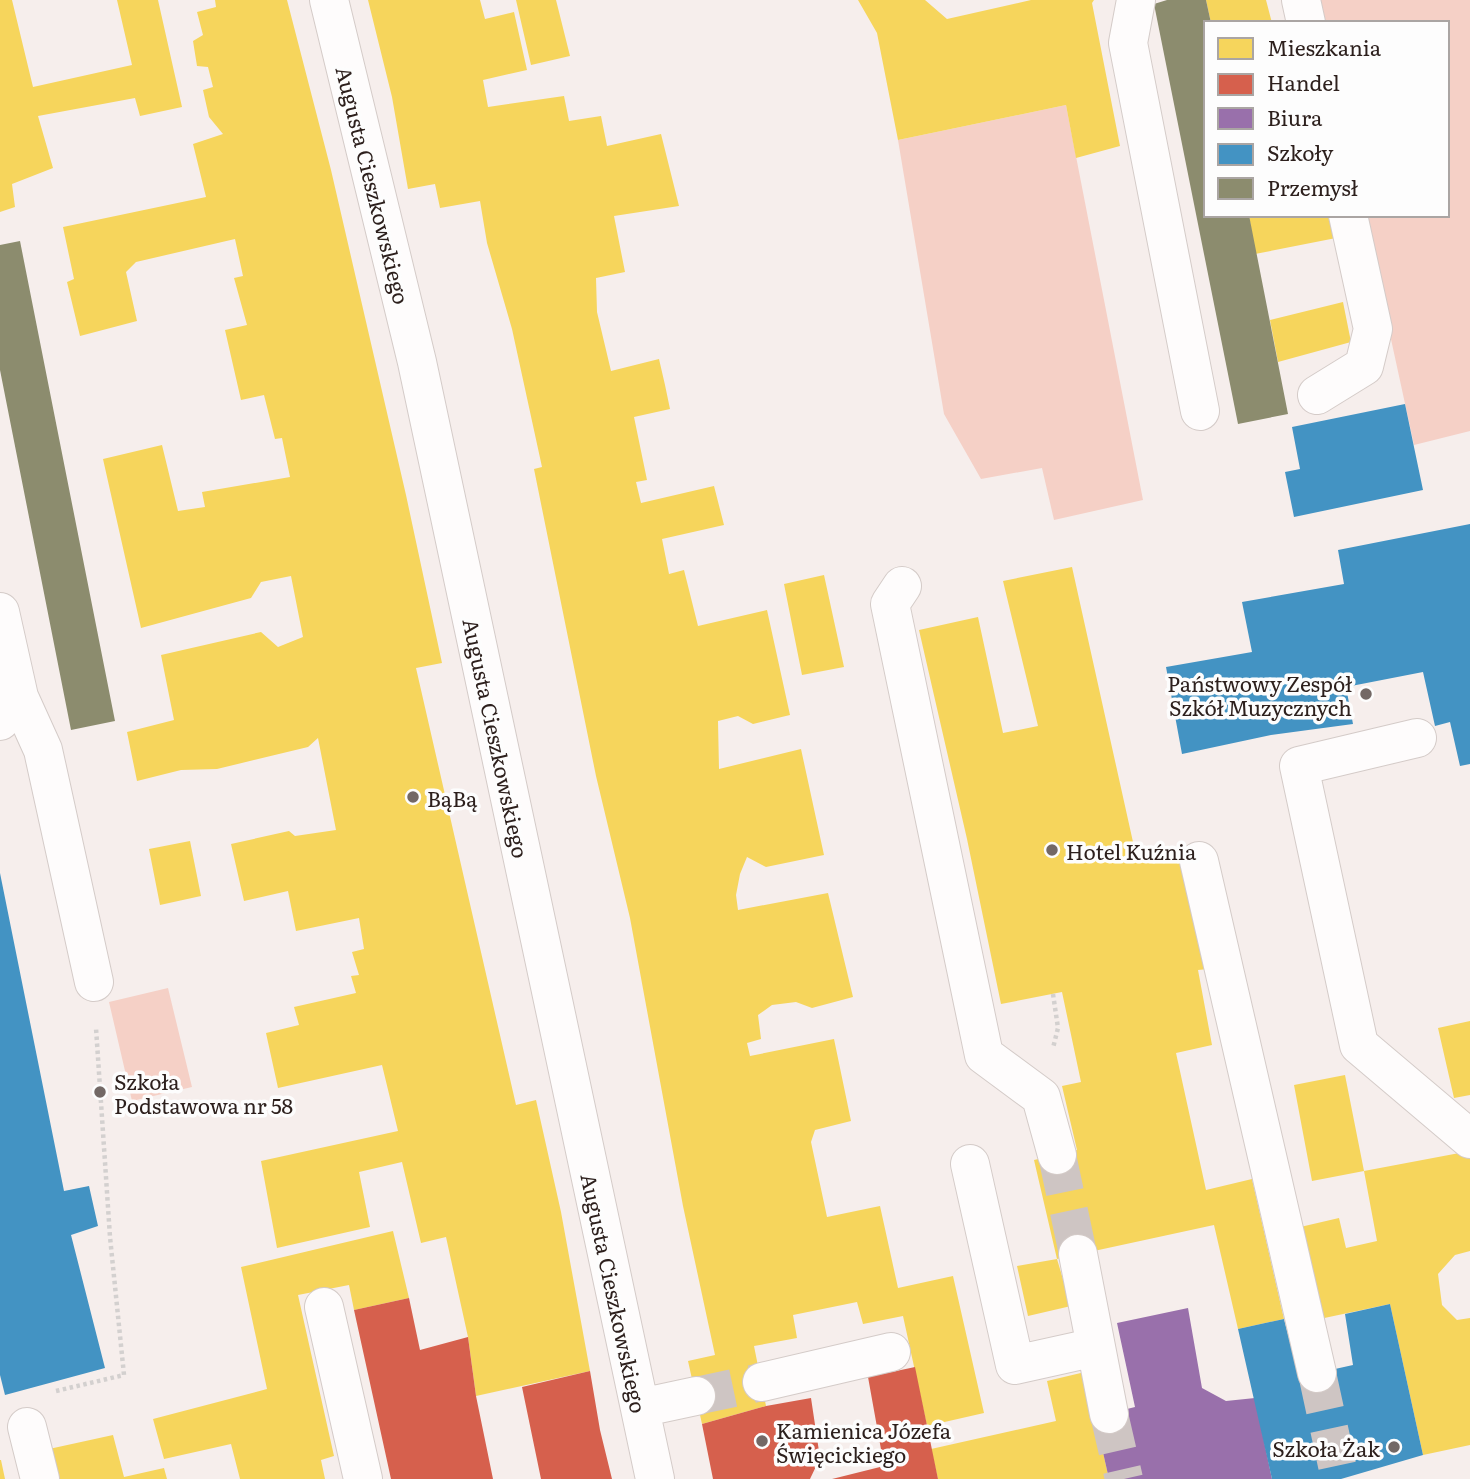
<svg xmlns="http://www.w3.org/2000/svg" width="1470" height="1479" viewBox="0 0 1470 1479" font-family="Literata,serif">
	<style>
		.green { fill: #f5d0c6 }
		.homes { fill: #f6d55c }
		.shops { fill: #d6604d }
		.offices { fill: #9970ab }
		.schools { fill: #4393c3 }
		.industry { fill: #8c8c6e }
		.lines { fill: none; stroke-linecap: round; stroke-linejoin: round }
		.minor-tunnel { stroke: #cec5c3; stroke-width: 38; stroke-dasharray: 38 19; stroke-linecap: butt }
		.minor-casing { stroke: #d4cbc8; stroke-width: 40 }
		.path { stroke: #d3d0cf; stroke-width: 4.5; stroke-dasharray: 3.5 3.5; stroke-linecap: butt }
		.minor { stroke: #fefcfc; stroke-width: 38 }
		.poi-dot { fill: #736865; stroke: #fdfdfd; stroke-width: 2.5 }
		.labels { text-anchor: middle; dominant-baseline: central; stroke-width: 7; stroke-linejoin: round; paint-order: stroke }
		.street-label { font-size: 21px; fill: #2d201d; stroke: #fdfdfd }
		.poi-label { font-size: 21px; fill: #2d201d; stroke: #fdfdfd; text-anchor: start }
	</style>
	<rect width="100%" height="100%" fill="#f6eeec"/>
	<!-- green -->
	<path class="green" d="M 1316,0 L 1470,0 L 1470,431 L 1414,445 L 1364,215 L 1447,215 L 1447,23 L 1321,23 Z
		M 1066,105 L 1143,500 L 1054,520 L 1042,468 L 981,479 L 944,414 L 898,140 Z
		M 168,988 L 192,1087 L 132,1101 L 109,1002 Z"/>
	<!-- homes -->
	<path class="homes" d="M 0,0 L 12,0 L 33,87 L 132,65 L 117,0 L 158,0 L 182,107 L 140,116 L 135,98 L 38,116 L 53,168 L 12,184 L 15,207 L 0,212 Z
		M 215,0 L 287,0 L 331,170 L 406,495 L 442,663 L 416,668 L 516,1105 L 536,1100 L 561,1212 L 590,1371 L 476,1396 L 468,1337 L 446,1237 L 421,1243 L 402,1162 L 359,1172 L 370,1227 L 277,1248 L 261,1161 L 398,1131 L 382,1065 L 278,1088 L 266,1033 L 299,1025 L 294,1007 L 356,993 L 351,976 L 359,975 L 352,952 L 364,949 L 359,918 L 296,931 L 288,891 L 244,901 L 231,844 L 289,831 L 295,836 L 336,830 L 318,738 L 308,747 L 217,769 L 181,770 L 137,781 L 127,732 L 174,720 L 161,655 L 261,632 L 278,647 L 303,637 L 291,576 L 261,582 L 251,598 L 141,628 L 103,459 L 162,445 L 178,511 L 205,507 L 202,492 L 290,477 L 282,438 L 275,439 L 264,395 L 241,400 L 225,330 L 247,325 L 234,278 L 243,276 L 235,239 L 136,262 L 126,272 L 137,321 L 80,336 L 67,282 L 74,279 L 63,227 L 206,197 L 193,144 L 223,134 L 209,117 L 203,90 L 213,87 L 208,67 L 197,66 L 193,41 L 203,35 L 197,12 L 216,7 Z
		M 368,0 L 480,0 L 485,19 L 514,12 L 527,70 L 483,80 L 488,107 L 564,96 L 569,121 L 601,116 L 607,146 L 661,134 L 679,206 L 614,216 L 625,272 L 596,278 L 597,312 L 611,371 L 659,359 L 665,385 L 670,409 L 634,417 L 647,480 L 636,482 L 641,503 L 714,486 L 724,525 L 662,539 L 669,574 L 684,570 L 698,626 L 767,610 L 790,715 L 753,724 L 738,716 L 718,721 L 719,769 L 801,749 L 824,855 L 766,867 L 747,857 L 740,874 L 736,895 L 738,910 L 828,893 L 853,997 L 812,1008 L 796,1002 L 772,1005 L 758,1015 L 761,1039 L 747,1043 L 750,1056 L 834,1039 L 851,1121 L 815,1130 L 811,1142 L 827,1217 L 880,1206 L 898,1288 L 953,1276 L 984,1413 L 927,1426 L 903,1316 L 863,1324 L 857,1302 L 793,1315 L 797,1338 L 754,1346 L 766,1406 L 702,1424 L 688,1361 L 715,1355 L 683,1206 L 630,918 L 596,776 L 534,469 L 542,467 L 512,329 L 487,243 L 480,201 L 440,208 L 435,184 L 408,189 L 392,97 Z
		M 516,0 L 556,0 L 570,56 L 531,65 Z
		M 858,0 L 925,0 L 947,19 L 1031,0 L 1094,0 L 1092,3 L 1120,146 L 1076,158 L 1066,105 L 898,140 L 877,33 Z
		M 1206,0 L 1266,0 L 1272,23 L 1211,23 Z
		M 1249,215 L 1331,215 L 1336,238 L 1255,254 Z
		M 1343,302 L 1351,342 L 1278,362 L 1270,320 Z
		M 1072,567 L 1137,860 L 1185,851 L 1208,969 L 1198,970 L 1212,1045 L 1176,1053 L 1206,1190 L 1252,1179 L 1284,1319 L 1238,1329 L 1214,1225 L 1057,1259 L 1034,1160 L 1077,1150 L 1062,1086 L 1081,1082 L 1062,992 L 1001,1004 L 967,839 L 919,630 L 978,617 L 1003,733 L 1038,726 L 1003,581 Z
		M 824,575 L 844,667 L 802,675 L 784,584 Z
		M 190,841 L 201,896 L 160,905 L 149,849 Z
		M 1470,1021 L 1470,1095 L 1454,1098 L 1438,1028 Z
		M 1345,1075 L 1364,1171 L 1312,1181 L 1294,1085 Z
		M 1470,1151 L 1470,1251 L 1455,1255 L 1438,1274 L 1442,1305 L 1457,1320 L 1470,1318 L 1470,1445 L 1423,1455 L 1390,1304 L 1315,1320 L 1296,1228 L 1339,1218 L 1346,1248 L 1377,1241 L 1364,1171 Z
		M 393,1231 L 409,1298 L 354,1310 L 349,1285 L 298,1295 L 334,1456 L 321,1460 L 325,1479 L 240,1479 L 231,1444 L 164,1459 L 153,1419 L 267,1389 L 241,1267 Z
		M 1057,1259 L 1071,1306 L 1028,1316 L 1017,1266 Z
		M 1085,1372 L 1109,1479 L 938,1479 L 931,1449 L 1056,1421 L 1047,1381 Z
		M 113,1435 L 124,1477 L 164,1468 L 167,1479 L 56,1479 L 49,1449 Z
		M 0,1460 L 1,1460 L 5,1479 L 0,1479 Z"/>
	<!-- shops -->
	<path class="shops" d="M 409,1298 L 420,1350 L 468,1337 L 476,1396 L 493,1479 L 391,1479 L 354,1310 Z
		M 915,1367 L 938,1479 L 832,1479 L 884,1466 L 868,1377 Z
		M 590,1371 L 600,1430 L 612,1479 L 541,1479 L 522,1387 Z
		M 811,1398 L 820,1458 L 810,1479 L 713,1479 L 702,1424 L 766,1406 Z"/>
	<!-- offices -->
	<path class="offices" d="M 1188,1308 L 1202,1388 L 1226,1401 L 1255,1398 L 1272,1479 L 1109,1479 L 1095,1417 L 1135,1407 L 1117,1323 Z"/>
	<!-- schools -->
	<path class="schools" d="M 1405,404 L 1423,490 L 1294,517 L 1285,472 L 1300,469 L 1292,427 Z
		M 1470,524 L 1470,764 L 1460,766 L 1450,722 L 1435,726 L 1423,672 L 1346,687 L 1353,724 L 1271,735 L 1182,754 L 1166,667 L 1252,652 L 1242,602 L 1344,584 L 1338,550 Z
		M 0,873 L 64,1191 L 89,1186 L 98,1226 L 71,1235 L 105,1368 L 5,1395 L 0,1375 Z
		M 1390,1304 L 1423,1455 L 1341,1479 L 1272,1479 L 1238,1329 L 1284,1319 L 1299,1377 L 1353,1365 L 1345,1314 Z"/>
	<!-- industry -->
	<path class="industry" d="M 1167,0 L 1206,0 L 1211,23 L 1206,23 L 1206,215 L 1249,215 L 1288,414 L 1238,424 L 1154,4 Z
		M 20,241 L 115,721 L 71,730 L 0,370 L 0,245 Z"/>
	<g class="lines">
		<!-- minor-tunnel -->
		<path class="minor-tunnel" d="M 1057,1155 L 1078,1254
			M 1317,1373 L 1340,1479
			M 696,1396 L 762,1382
			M 1109,1414 L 1124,1479"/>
		<defs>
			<path id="minor" d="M 329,0 L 417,362 L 655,1479
				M 1136,0 L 1128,43 L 1200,411
				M 1301,0 L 1306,23
				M 1317,395 L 1364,366 L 1373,329 L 1348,215
				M 902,586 L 890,604 L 984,1055 L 1041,1097 L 1057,1155
				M 0,612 L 19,697 L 0,721
				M 19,697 L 43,750 L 94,982
				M 1417,738 L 1299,766 L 1359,1045 L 1470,1139
				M 1199,861 L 1317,1373
				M 970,1164 L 1015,1365 L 1096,1347
				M 1078,1254 L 1109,1414
				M 324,1307 L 363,1479
				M 762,1382 L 891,1352
				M 640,1408 L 696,1396
				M 27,1427 L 40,1479"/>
		</defs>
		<!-- minor casing -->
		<use href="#minor" class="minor-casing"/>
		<!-- path -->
		<path class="path" d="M 1053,994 L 1058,1028 L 1053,1048
			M 56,1391 L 124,1375 L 110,1237 L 96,1028"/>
		<!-- minor -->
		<use href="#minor" class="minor"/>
	</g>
	<!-- markers -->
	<g class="poi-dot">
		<circle cx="1366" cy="694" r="7"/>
		<circle cx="413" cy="797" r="7"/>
		<circle cx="1052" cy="850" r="7"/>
		<circle cx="100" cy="1092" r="7"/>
		<circle cx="762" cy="1441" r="7"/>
		<circle cx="1394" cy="1447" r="7"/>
	</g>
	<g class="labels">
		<!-- street labels -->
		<g class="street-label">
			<text transform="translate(374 185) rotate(76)">Augusta Cieszkowskiego</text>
			<text transform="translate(497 738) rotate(78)">Augusta Cieszkowskiego</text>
			<text transform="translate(615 1293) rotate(78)">Augusta Cieszkowskiego</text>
		</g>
		<!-- poi labels -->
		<g class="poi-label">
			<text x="1352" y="682" text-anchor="end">Państwowy Zespół<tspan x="1352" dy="24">Szkół Muzycznych</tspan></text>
			<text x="427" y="797">BąBą</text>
			<text x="1066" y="850">Hotel Kuźnia</text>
			<text x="114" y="1080">Szkoła<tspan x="114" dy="24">Podstawowa nr 58</tspan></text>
			<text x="776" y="1429">Kamienica Józefa<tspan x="776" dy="24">Święcickiego</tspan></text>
			<text x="1380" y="1447" text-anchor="end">Szkoła Żak</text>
		</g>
	</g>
	<!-- legend -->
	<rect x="1204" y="21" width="245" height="196" fill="#fdfdfd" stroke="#aaa5a3" stroke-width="2"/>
	<rect x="1218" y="38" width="35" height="21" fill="#f6d55c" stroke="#aaa5a3" stroke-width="2"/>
	<text x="1267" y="56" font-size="21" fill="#2d201d">Mieszkania</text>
	<rect x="1218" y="74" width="35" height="21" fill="#d6604d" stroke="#aaa5a3" stroke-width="2"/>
	<text x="1267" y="91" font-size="21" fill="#2d201d">Handel</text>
	<rect x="1218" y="108" width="35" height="21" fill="#9970ab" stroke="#aaa5a3" stroke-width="2"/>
	<text x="1267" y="126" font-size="21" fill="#2d201d">Biura</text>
	<rect x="1218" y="144" width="35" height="21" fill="#4393c3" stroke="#aaa5a3" stroke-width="2"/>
	<text x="1267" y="161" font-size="21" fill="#2d201d">Szkoły</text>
	<rect x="1218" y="178" width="35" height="21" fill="#8c8c6e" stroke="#aaa5a3" stroke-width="2"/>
	<text x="1267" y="196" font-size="21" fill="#2d201d">Przemysł</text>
</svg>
